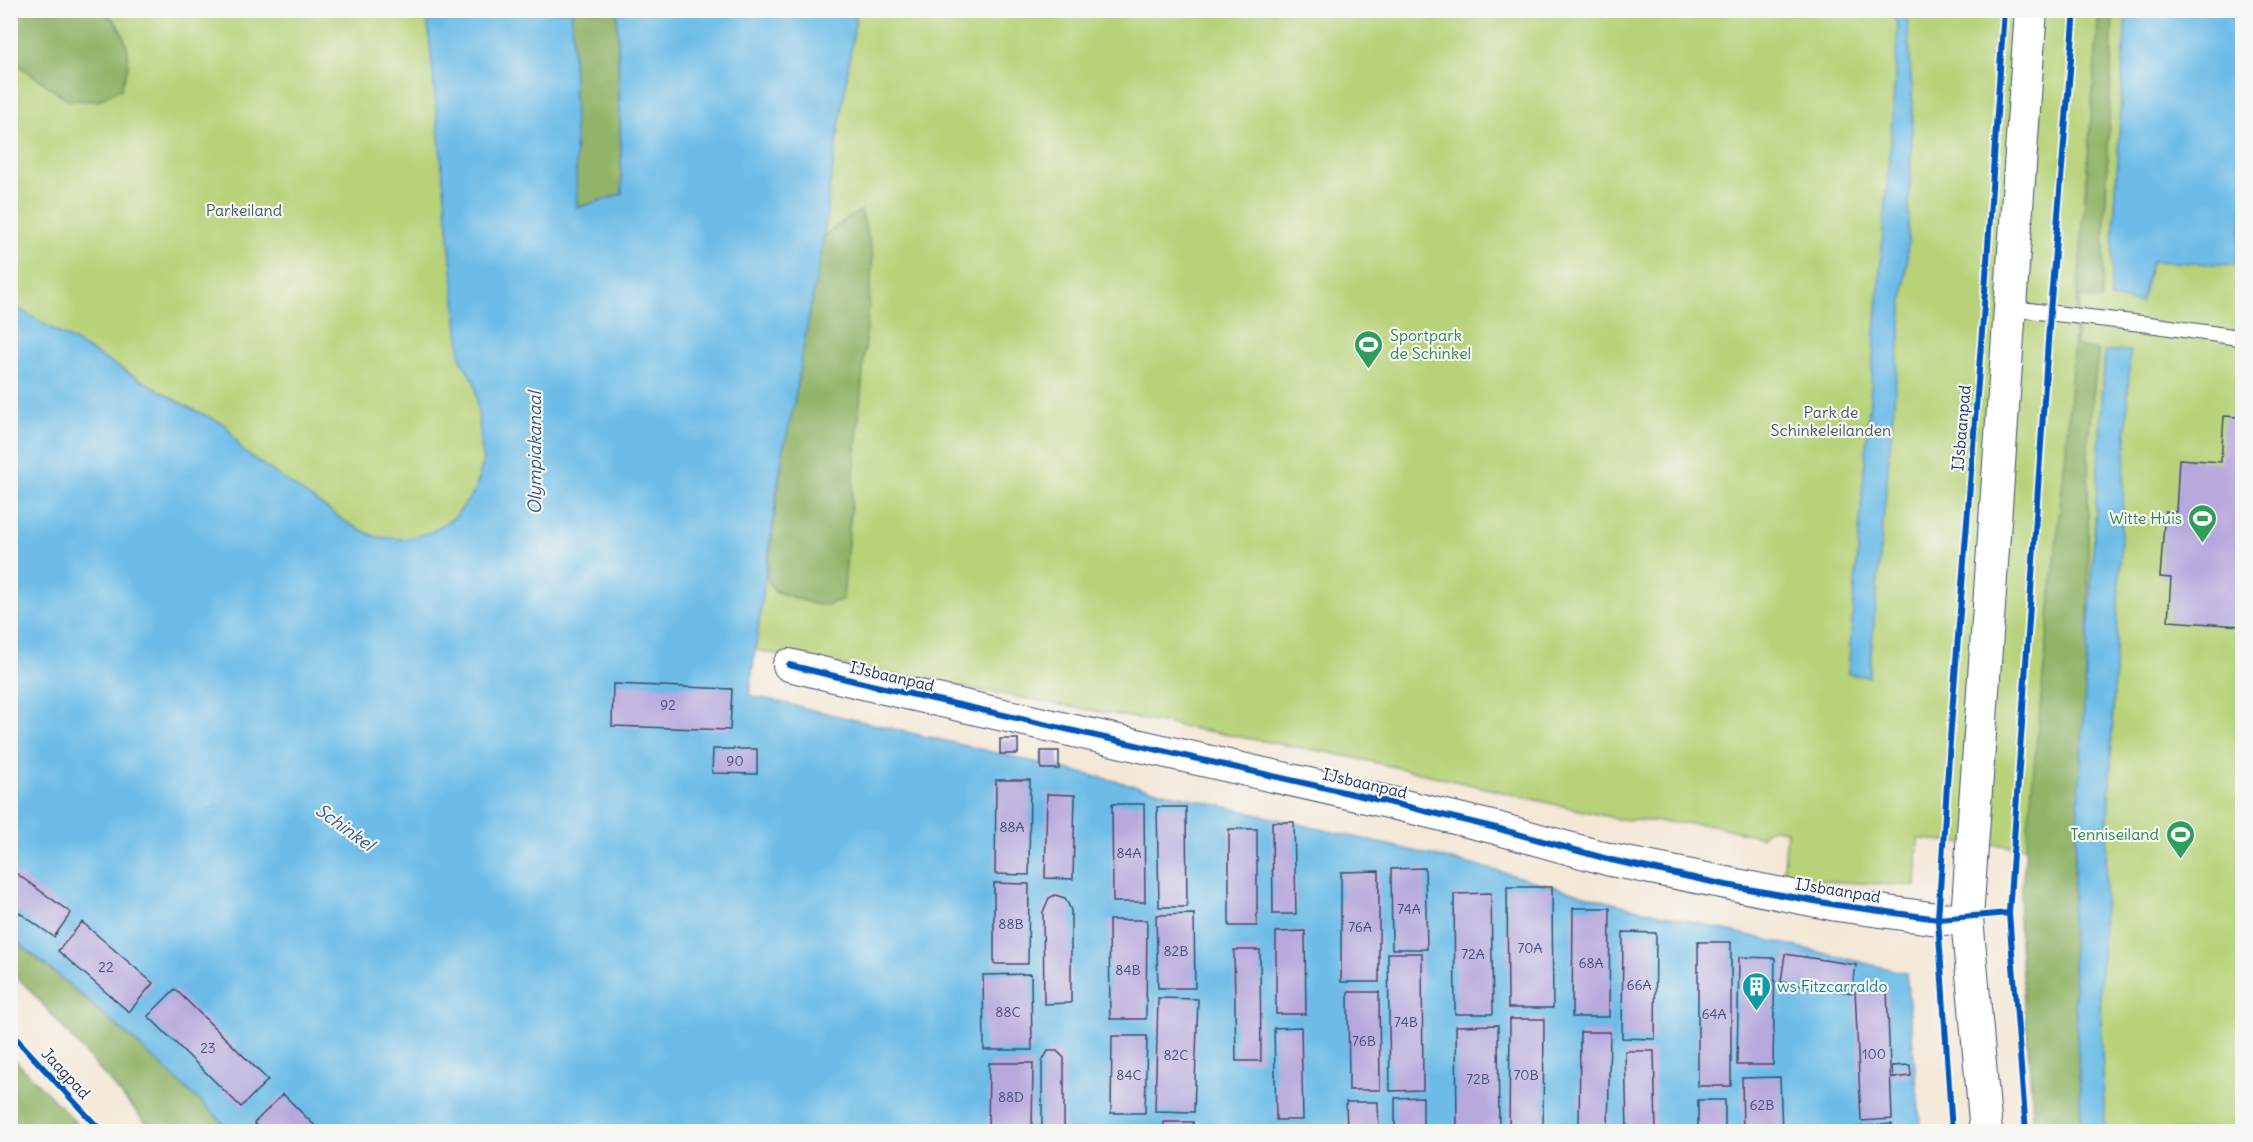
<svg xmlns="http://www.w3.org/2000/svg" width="2253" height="1142" viewBox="0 0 2253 1142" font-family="Delius,sans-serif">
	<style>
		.green { fill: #b7d278; stroke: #69806b; stroke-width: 1.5 }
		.forest { fill: #91b468; stroke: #567263; stroke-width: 1.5 }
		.water { fill: #6cbce7; stroke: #4476a2; stroke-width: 1.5 }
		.building { fill: #b7a9dd }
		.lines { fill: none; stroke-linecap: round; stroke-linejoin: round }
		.lane-casing { stroke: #3c4b70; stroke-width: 17 }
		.street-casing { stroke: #3c4b70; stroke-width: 34 }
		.lane { stroke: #fff; stroke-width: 15 }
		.street { stroke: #fff; stroke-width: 32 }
		.cycleway-casing { stroke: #f6f6f2; stroke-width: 10 }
		.cycleway { stroke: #0057b8; stroke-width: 6 }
		.labels { text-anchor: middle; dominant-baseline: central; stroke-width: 4.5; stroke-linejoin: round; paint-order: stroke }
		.number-label { font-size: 14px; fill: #424e7e }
		.park-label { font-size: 16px; fill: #425864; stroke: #f6f6f2 }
		.leisure-label { font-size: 16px; fill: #27864d; stroke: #f6f6f2; text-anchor: end }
		.street-label { font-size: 16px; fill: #1b2f5e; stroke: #f6f6f2 }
		.culture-label { font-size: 16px; fill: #0d838f; stroke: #f6f6f2; text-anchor: start }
		.water-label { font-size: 18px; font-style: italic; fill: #335987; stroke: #f6f6f2 }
	</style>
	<rect width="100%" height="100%" fill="#f6f6f2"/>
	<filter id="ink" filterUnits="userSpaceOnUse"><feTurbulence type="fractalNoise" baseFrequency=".0167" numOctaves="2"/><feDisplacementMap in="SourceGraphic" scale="12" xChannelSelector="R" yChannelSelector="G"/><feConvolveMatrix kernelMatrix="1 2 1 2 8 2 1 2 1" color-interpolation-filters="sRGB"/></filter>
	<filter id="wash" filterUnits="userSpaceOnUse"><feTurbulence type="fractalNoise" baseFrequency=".008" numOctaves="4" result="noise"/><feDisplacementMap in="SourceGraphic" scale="24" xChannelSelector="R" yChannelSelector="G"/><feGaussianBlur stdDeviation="1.35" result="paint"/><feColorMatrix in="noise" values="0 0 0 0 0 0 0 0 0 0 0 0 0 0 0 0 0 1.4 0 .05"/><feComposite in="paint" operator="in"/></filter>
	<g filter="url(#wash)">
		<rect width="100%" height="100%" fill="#f4e7d5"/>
		<!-- green -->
		<path class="green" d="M 10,11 L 2242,11 L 2242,1131 L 2062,1131 L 2040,848 L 1918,839 L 1916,886 L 1783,879 L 1787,830 L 1768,829 L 1761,837 L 1712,825 L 1618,819 L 1347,756 L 464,598 L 11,327 Z"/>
		<!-- forest -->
		<path class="forest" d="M 10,11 L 102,11 C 120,21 130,44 128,65 C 127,73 123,81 121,89 L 97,101 L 68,100 L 11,60 Z
			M 572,11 L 617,11 L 622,194 L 576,208 Z
			M 2099,11 L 2113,11 L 2102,300 L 2079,297 L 2076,345 L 2098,351 L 2088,437 L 2090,1131 L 2034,1131 C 2030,1060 2021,988 2019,917 L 2066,449 Z
			M 861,211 L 873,256 L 843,599 L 827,605 L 813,604 L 775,591 L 769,583 L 767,574 L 809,249 L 846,219 Z
			M 10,937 C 88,998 161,1064 232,1131 L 153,1131 L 32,992 L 11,972 Z
			M 11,1056 L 84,1131 L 11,1131 Z"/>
		<!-- water -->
		<path class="water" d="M 423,11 L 572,11 L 577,208 L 622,194 L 617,11 L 857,11 L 828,198 C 825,241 815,284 807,326 C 800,367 795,409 783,449 L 749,695 L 1384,844 L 1498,871 L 1617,904 L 1906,973 L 1921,1131 L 232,1131 C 161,1064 88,998 11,937 L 10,304 L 186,406 L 226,425 L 243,451 L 349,524 L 376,537 L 404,539 L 431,532 L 455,517 L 475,491 L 483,462 L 475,383 L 461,360 L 428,25 Z
			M 1892,11 L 1907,11 L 1913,108 L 1907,259 L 1869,677 L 1848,674 L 1893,108 L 1898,27 Z
			M 2126,11 L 2242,11 L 2242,219 L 2235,265 L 2151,261 L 2141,303 L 2110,298 Z
			M 2105,351 L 2130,351 L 2100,993 L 2105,1131 L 2082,1132 L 2071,926 Z"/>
		<g id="blocks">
			<!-- building -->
			<path class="building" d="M 2239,407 L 2242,408 L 2242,626 L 2168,621 L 2171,578 L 2160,577 L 2165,511 L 2176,512 L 2179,459 L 2221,462 L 2224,416 L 2238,417 Z
				M 613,684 L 732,689 L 730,730 L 612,726 Z
				M 1000,739 L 1018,739 L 1018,754 L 1000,754 Z
				M 713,749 L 757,749 L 757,774 L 712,773 Z
				M 1041,751 L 1059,751 L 1059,769 L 1041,769 Z
				M 996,780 L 1030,780 L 1029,875 L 995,874 Z
				M 1047,794 L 1075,795 L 1073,879 L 1045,878 Z
				M 1112,804 L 1144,804 L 1145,902 L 1113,902 Z
				M 1157,807 L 1186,807 L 1187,907 L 1159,907 Z
				M 1272,822 L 1294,822 L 1296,914 L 1273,914 Z
				M 1229,829 L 1257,829 L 1257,926 L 1229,926 Z
				M 1425,868 L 1427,949 L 1392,949 L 1391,869 Z
				M 10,869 L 71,913 L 54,937 L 10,906 Z
				M 1379,871 L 1379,982 L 1341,982 L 1341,872 Z
				M 994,883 L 1029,884 L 1028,964 L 994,964 Z
				M 1507,887 L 1552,887 L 1553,1008 L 1508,1008 Z
				M 1491,893 L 1493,1014 L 1455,1014 L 1454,894 Z
				M 1055,895 L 1065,898 L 1071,910 L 1071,1003 L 1044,1004 L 1043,912 L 1049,898 Z
				M 1573,908 L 1610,908 L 1609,1017 L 1572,1017 Z
				M 1194,914 L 1195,988 L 1158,988 L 1156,915 Z
				M 1109,920 L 1147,920 L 1146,1019 L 1110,1019 Z
				M 82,922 L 153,983 L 129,1012 L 58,951 Z
				M 1305,931 L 1306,1014 L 1276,1014 L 1276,932 Z
				M 1623,932 L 1656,933 L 1655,1039 L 1622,1038 Z
				M 1698,942 L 1731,942 L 1731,1086 L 1698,1086 Z
				M 1234,950 L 1260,950 L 1261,1061 L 1236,1061 Z
				M 1388,953 L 1422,953 L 1423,1090 L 1390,1091 Z
				M 1785,954 L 1856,965 L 1852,993 L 1781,982 Z
				M 1739,957 L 1775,958 L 1773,1065 L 1737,1065 Z
				M 1031,974 L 1032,1050 L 984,1050 L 983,975 Z
				M 1887,988 L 1892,1119 L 1861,1121 L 1855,989 Z
				M 175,989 L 268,1080 L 241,1107 L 148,1016 Z
				M 1348,992 L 1379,992 L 1380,1090 L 1349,1090 Z
				M 1158,998 L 1198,999 L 1194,1112 L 1155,1111 Z
				M 1510,1019 L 1544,1019 L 1543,1132 L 1509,1132 Z
				M 1498,1025 L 1499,1132 L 1457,1132 L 1456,1026 Z
				M 1301,1027 L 1303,1120 L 1276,1120 L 1274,1028 Z
				M 1580,1032 L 1610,1032 L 1608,1132 L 1579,1132 Z
				M 1112,1036 L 1147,1036 L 1145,1113 L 1111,1113 Z
				M 1048,1051 L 1057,1051 L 1064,1058 L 1064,1132 L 1042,1132 L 1042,1061 Z
				M 1625,1051 L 1654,1051 L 1656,1132 L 1627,1132 Z
				M 989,1063 L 1033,1063 L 1032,1132 L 988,1132 Z
				M 1910,1065 L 1911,1076 L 1893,1078 L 1892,1066 Z
				M 1780,1077 L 1782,1132 L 1743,1132 L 1742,1078 Z
				M 283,1094 L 321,1132 L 262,1132 L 254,1123 Z
				M 1423,1097 L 1423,1132 L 1395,1132 L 1395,1098 Z
				M 1698,1100 L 1725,1100 L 1725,1132 L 1698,1132 Z
				M 1346,1102 L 1378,1102 L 1379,1132 L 1347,1132 Z
				M 1164,1122 L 1193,1122 L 1193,1132 L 1164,1132 Z
				M 1892,1124 L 1892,1132 L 1857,1132 L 1856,1127 Z
				M 1119,1126 L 1150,1126 L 1150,1132 L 1119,1132 Z"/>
		</g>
	</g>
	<g filter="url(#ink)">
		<use href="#blocks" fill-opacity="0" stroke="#3c4b70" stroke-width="1.5"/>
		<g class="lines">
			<defs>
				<path id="lane" d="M 2008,308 L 2146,324 L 2242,338"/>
				<path id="street" d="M 789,665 L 871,685 L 1388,802 L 1496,828 L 1611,860 L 1837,905 L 1938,919 L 1967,918
					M 1986,1132 L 1967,918 L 2031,10"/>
			</defs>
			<!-- lane casing -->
			<use href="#lane" class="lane-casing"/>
			<!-- street casing -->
			<use href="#street" class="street-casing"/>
			<!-- lane -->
			<use href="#lane" class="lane"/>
			<!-- street -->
			<use href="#street" class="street"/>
			<defs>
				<path id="cycleway" d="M 789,665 L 871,685 L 1388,802 L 1496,828 L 1611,860 L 1726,885 L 1837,905 L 1938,919 L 2009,913
					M 10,1032 L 102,1132
					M 1952,1132 L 1938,919 L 1951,726 L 1984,306 L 2004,10
					M 2026,1132 L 2009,913 L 2050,312 L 2075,10"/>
			</defs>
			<!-- cycleway casing -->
			<use href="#cycleway" class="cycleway-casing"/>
			<!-- cycleway -->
			<use href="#cycleway" class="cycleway"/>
		</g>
	</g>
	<!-- icons -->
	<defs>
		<symbol id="stadium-pin" viewBox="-11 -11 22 30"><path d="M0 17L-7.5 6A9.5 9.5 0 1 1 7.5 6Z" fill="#2e9e5b" stroke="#f6f6f2"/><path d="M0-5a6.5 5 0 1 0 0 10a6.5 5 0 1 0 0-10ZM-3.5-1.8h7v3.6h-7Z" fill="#fff"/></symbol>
		<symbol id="building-pin" viewBox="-11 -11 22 30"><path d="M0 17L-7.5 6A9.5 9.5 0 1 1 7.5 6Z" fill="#0f9aa8" stroke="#f6f6f2"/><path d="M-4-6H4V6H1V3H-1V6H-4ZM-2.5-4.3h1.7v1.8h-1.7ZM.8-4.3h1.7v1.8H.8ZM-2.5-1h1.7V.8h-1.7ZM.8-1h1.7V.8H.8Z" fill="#fff"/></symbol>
	</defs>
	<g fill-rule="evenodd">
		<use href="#stadium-pin" x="1352" y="328" width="33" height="45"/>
		<use href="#stadium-pin" x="2186" y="502" width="33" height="45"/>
		<use href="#stadium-pin" x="2164" y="818" width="33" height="45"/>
		<use href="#building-pin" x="1740" y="970" width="33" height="45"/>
	</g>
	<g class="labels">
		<!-- number labels -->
		<g class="number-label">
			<text x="668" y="705">92</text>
			<text x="735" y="761">90</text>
			<text x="1012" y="827">88A</text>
			<text x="1129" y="853">84A</text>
			<text x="1409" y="909">74A</text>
			<text x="1011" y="924">88B</text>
			<text x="1360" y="927">76A</text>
			<text x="1530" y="948">70A</text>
			<text x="1176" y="951">82B</text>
			<text x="1473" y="954">72A</text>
			<text x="1591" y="963">68A</text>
			<text x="106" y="967">22</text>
			<text x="1128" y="970">84B</text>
			<text x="1639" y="985">66A</text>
			<text x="1008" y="1012">88C</text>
			<text x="1714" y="1014">64A</text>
			<text x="1406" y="1022">74B</text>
			<text x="1364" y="1041">76B</text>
			<text x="208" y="1048">23</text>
			<text x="1874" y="1054">100</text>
			<text x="1176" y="1055">82C</text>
			<text x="1129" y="1075">84C</text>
			<text x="1526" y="1075">70B</text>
			<text x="1478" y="1079">72B</text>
			<text x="1011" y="1097">88D</text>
			<text x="1762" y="1105">62B</text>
		</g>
		<!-- park labels -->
		<g class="park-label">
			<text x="244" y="210">Parkeiland</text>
			<text x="1831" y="412">Park de<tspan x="1831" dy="18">Schinkeleilanden</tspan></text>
		</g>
		<!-- leisure labels -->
		<g class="leisure-label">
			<text x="1390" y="335" text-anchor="start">Sportpark<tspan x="1390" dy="18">de Schinkel</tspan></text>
			<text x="2182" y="518">Witte Huis</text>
			<text x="2159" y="834">Tenniseiland</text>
		</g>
		<!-- street labels -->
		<g class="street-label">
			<text transform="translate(1961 428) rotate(-85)">IJsbaanpad</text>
			<text transform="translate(892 676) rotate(13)">IJsbaanpad</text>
			<text transform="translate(1365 783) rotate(13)">IJsbaanpad</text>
			<text transform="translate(1838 890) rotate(9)">IJsbaanpad</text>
			<text transform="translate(66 1073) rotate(47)">Jaagpad</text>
		</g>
		<!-- culture labels -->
		<g class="culture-label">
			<text x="1777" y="986">ws Fitzcarraldo</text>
		</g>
		<!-- water labels -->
		<g class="water-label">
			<text transform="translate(534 453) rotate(-90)">Olympiakanaal</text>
			<text transform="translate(345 827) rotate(36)">Schinkel</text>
		</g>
	</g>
	<!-- margin -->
	<rect width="2253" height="1142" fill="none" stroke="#f6f6f2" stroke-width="36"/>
</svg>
